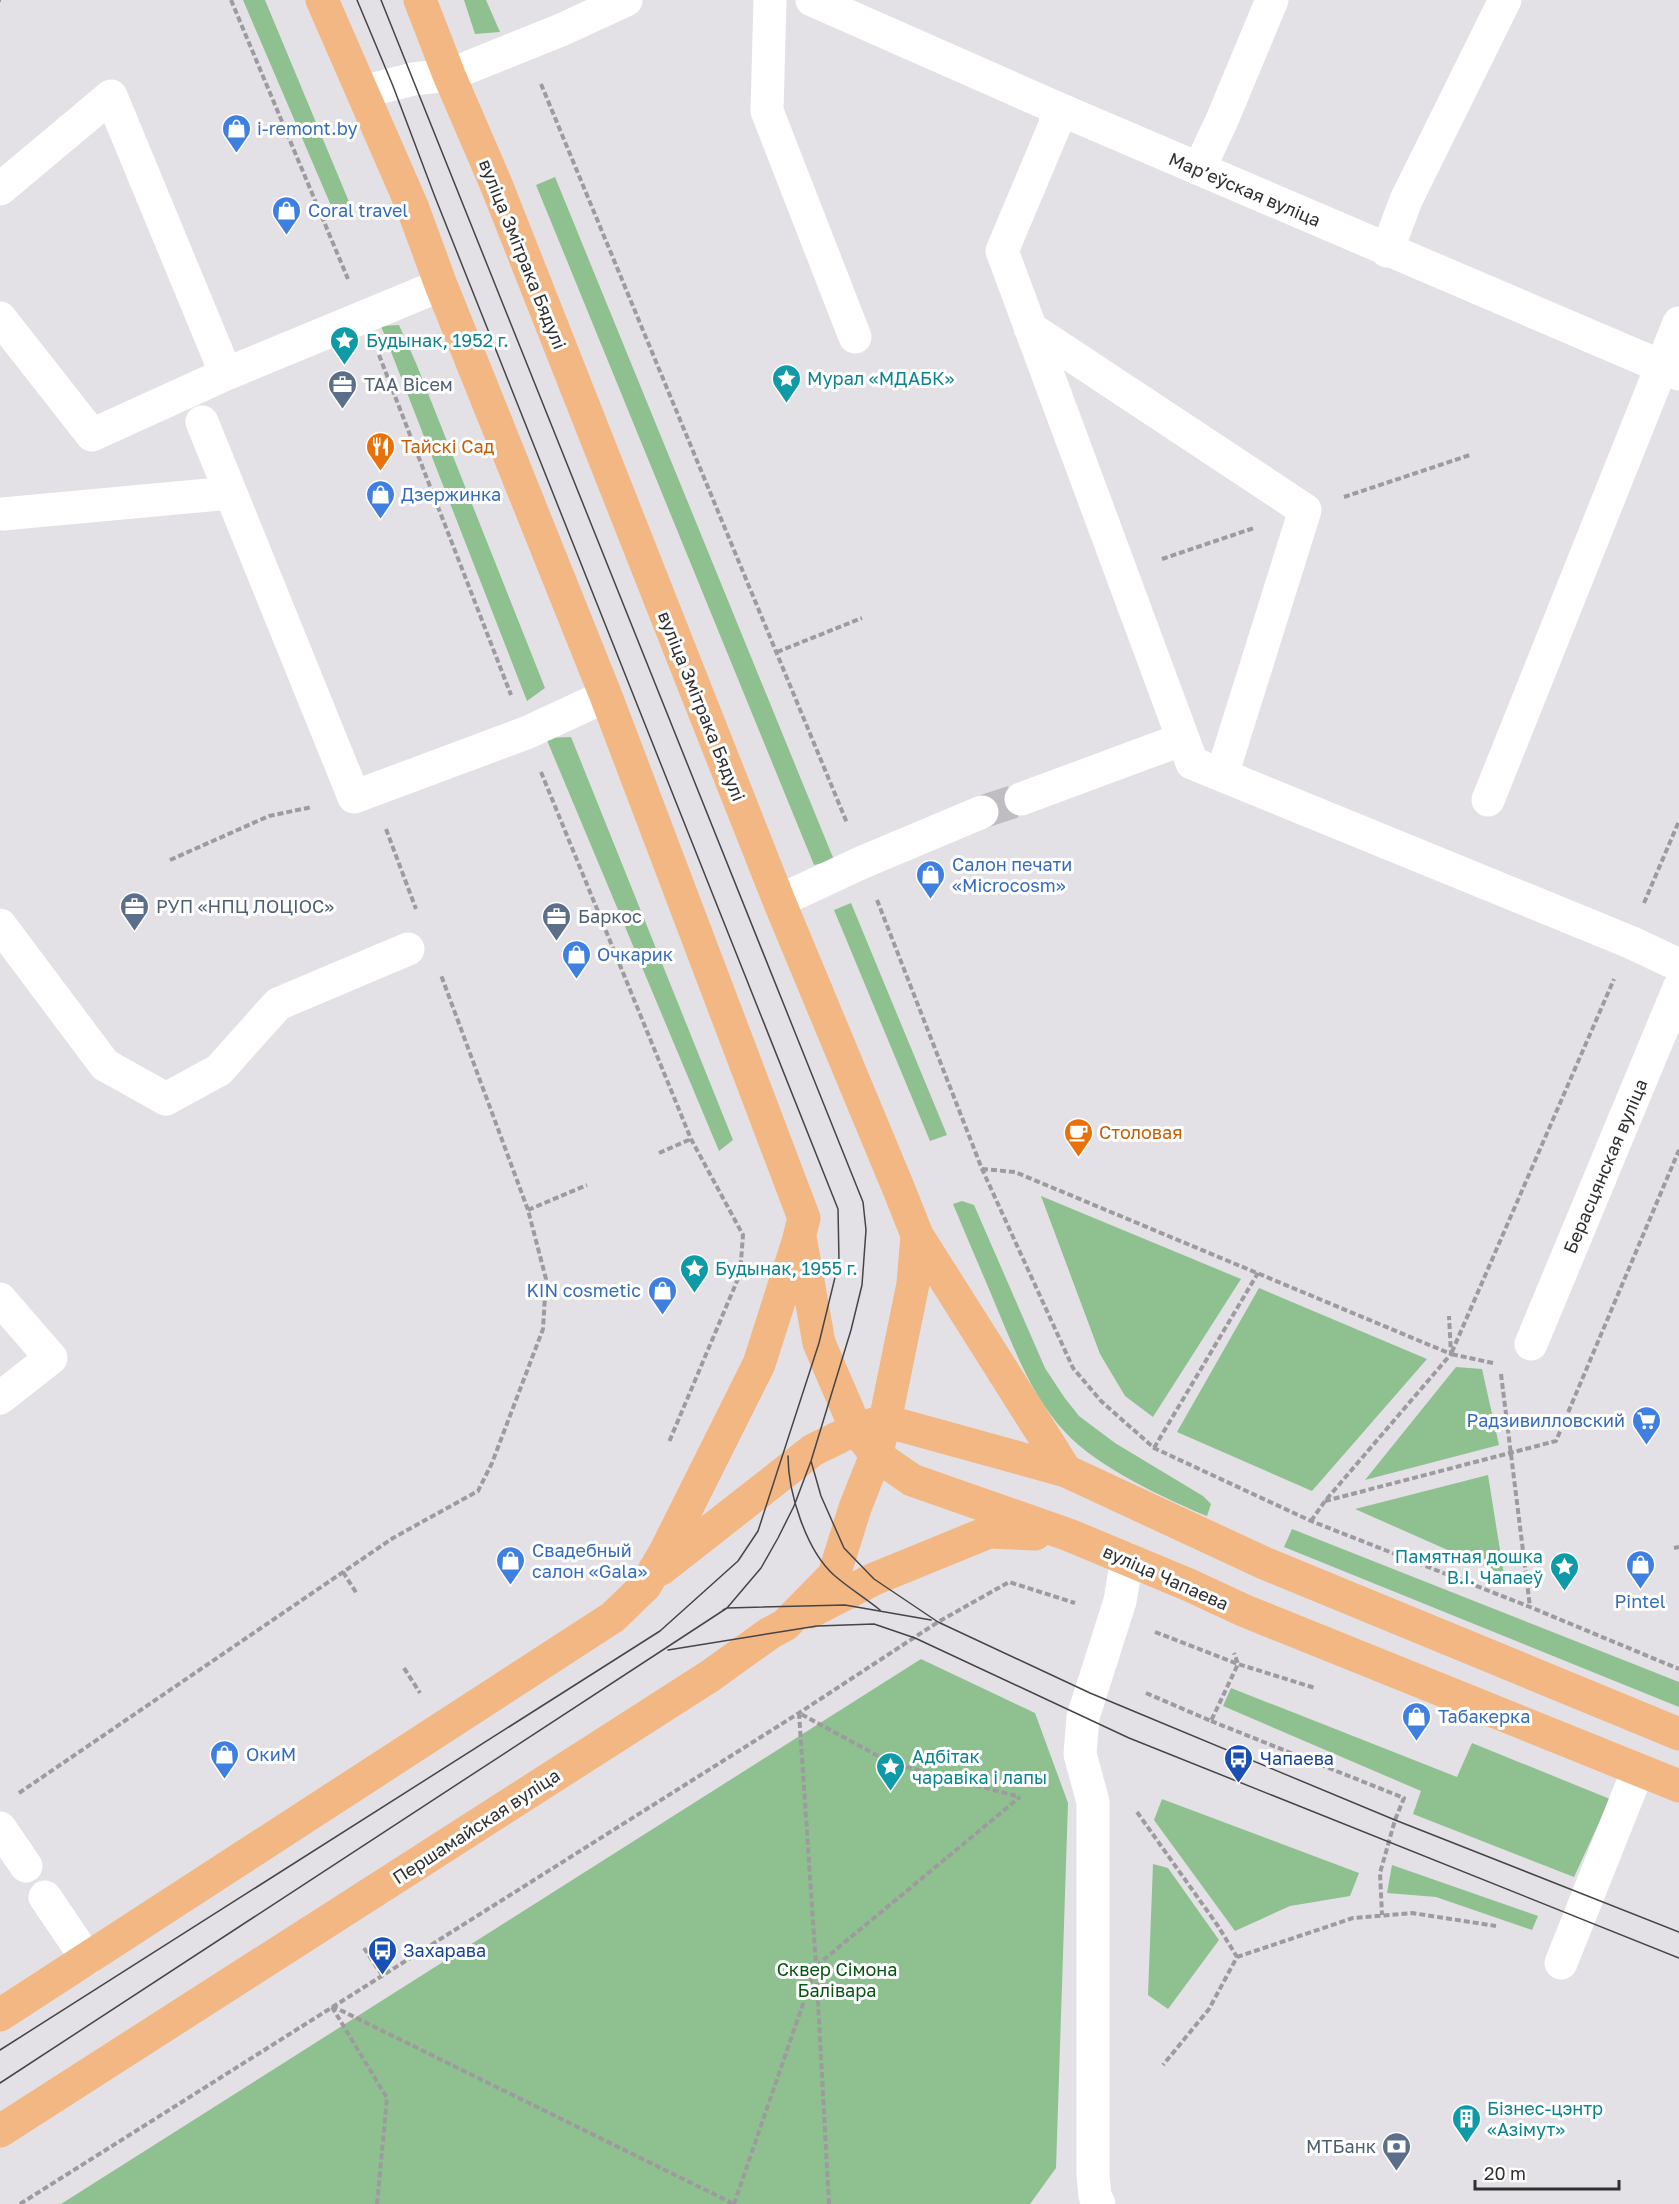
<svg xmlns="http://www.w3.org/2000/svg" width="1679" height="2204" viewBox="0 0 1679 2204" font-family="'Golos Text',sans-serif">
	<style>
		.green { fill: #8fc08f }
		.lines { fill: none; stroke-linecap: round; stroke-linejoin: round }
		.minor-tunnel { stroke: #bfbdc2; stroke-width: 33; stroke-dasharray: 33 16; stroke-linecap: butt }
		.path { stroke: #9d9b9f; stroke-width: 4; stroke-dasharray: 6 3; stroke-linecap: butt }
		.minor { stroke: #fff; stroke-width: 33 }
		.major { stroke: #f2b783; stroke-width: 33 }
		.tram { stroke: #454446; stroke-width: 1.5 }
		.labels { text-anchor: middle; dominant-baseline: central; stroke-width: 6; stroke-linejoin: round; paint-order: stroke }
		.shop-label { font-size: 18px; fill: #366cbe; stroke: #fff; text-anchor: start }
		.street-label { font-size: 18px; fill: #302f31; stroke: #fff }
		.culture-label { font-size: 18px; fill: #0d838f; stroke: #fff; text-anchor: start }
		.service-label { font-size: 18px; fill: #4e5e75; stroke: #fff; text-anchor: start }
		.food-label { font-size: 18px; fill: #c56008; stroke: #fff; text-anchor: start }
		.transit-label { font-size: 18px; fill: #164399; stroke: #fff; text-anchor: start }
		.park-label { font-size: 18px; fill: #095514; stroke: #fff }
	</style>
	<rect width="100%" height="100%" fill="#e3e1e6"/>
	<!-- green -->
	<path class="green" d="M 243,0 L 265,0 L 352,209 L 335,215 Z
		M 464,0 L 486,0 L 500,32 L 475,34 Z
		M 555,177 L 834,860 L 814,865 L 536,185 Z
		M 399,325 L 416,363 L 545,688 L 527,701 L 381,326 Z
		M 571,737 L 733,1140 L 719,1151 L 546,738 Z
		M 851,903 L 947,1135 L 930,1141 L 834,910 Z
		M 1041,1196 L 1241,1279 L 1153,1417 L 1125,1396 L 1100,1354 Z
		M 962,1201 L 974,1205 L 1045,1368 L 1064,1397 L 1079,1416 L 1115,1443 L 1203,1496 L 1211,1504 L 1207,1516 C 1165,1499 1096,1466 1066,1433 C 1034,1399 1017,1356 999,1313 C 984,1277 968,1240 953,1204 Z
		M 1259,1288 L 1427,1359 L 1312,1491 L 1177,1432 Z
		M 1456,1367 L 1482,1369 L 1499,1445 L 1365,1480 Z
		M 1488,1475 L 1504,1575 L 1355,1509 Z
		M 1292,1529 L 1679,1682 L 1679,1707 L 1284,1547 Z
		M 921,1659 L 1035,1713 L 1068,1803 L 1056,2168 L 1030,2204 L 61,2204 Z
		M 1231,1688 L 1457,1777 L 1472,1743 L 1610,1799 L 1574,1877 L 1413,1814 L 1421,1791 L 1223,1706 Z
		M 1162,1799 L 1359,1873 L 1350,1896 L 1290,1906 L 1235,1931 L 1154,1820 Z
		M 1153,1864 L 1168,1868 L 1219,1940 L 1168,2009 L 1148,1995 Z
		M 1392,1865 L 1538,1916 L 1532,1930 L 1436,1897 L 1387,1893 Z"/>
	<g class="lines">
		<!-- minor-tunnel -->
		<path class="minor-tunnel" d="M 982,812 L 1021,799"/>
		<!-- path -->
		<path class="path" d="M 0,0 L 1,0
			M 231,0 L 348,279
			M 541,84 L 847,823
			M 379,355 L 511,695
			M 1344,497 L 1470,455
			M 1162,559 L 1254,528
			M 777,652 L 862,618
			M 541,772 L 691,1139 L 743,1235 L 740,1274 L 669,1442
			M 386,829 L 416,909
			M 170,860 L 269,816 L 312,807
			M 877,900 L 982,1169 L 1073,1368 L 1101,1401 L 1154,1448 L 1311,1521 L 1530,1607 L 1679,1669
			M 1644,903 L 1679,821
			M 659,1153 L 691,1139
			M 982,1169 L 1015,1172 L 1451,1354
			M 528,1210 L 587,1185
			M 1493,1363 L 1451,1354 L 1614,979
			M 1501,1374 L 1530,1607
			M 1154,1448 L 1258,1273
			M 1325,1501 L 1556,1441 L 1679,1150
			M 1311,1521 L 1325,1501 L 1451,1354 L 1449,1316
			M 1674,1548 L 1679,1547
			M 343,1572 L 357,1594
			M 1155,1632 L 1238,1664 L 1315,1688
			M 404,1668 L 420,1693
			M 1146,1693 L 1211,1721 L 1238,1664 L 1234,1653
			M 1211,1721 L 1404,1798 L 1395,1820 L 1380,1873 L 1382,1915
			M 19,1793 L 393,1538 L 478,1491 L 492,1463 L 543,1329 L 546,1279 L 528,1210 L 441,975
			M 1137,1812 L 1218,1926 L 1237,1957 L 1209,2009 L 1163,2065
			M 364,1948 L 382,1975
			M 1237,1957 L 1353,1918 L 1412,1913 L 1496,1926
			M 332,2006 L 734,2204
			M 332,2007 L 387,2098 L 377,2204
			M 20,2204 L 799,1713 L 938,1622 L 1009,1582 L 1075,1603
			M 734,2204 L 816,1966 L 1020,1797
			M 829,2204 L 816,1966 L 799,1713 L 891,1763 L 1020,1797"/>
		<!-- minor -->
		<path class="minor" d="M 770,0 L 767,111 L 855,337
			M 812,0 L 1057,108 L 1679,374
			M 363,92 L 413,79 L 449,75 L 561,30 L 626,0
			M 1057,108 L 1055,125 L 1002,251 L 1192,763 L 1630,942 L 1679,965
			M 1199,169 L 1222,120 L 1272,0
			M 0,189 L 111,96 L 226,374
			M 1387,251 L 1406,200 L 1505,0
			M 0,318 L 92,435 L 226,374 L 441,285
			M 1030,328 L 1305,510 L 1222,775
			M 202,422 L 354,797 L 526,733 L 606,696
			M 3,514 L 230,493
			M 1021,799 L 1183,739
			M 1488,800 L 1679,323
			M 779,901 L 863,862 L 982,812
			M 0,925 L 105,1065 L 166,1099 L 219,1070 L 278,1004 L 408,949
			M 0,1299 L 51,1358 L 0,1398
			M 1531,1344 L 1679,988
			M 0,1828 L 26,1866
			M 45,1897 L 87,1959
			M 1561,1963 L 1638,1770
			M 1099,2204 L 1095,2196 L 1093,2175 L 1093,1802 L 1080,1754 L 1083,1717 L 1120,1601 L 1127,1559"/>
		<!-- major -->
		<path class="major" d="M 917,1235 L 1066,1471
			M 801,1242 L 819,1343 L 856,1429 L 876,1455 L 912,1480 L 1069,1535 L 1189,1585 L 1245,1611 L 1679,1786
			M 885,1421 L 1066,1471 L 1264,1563 L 1679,1734
			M 661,1569 L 813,1450 L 856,1429 L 878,1423
			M 810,1612 L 874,1579 L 989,1532 L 1035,1534
			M 0,2015 L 613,1617 L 645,1586 L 664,1554 L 759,1364 L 798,1242 L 804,1218 L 606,696 L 441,285 L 412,206 L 322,0
			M 0,2131 L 710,1676 L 770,1633 L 785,1625 L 834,1575 L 855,1508 L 876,1455 L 885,1421 L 913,1284 L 917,1235 L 900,1192 L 779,901 L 496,184 L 449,75 L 420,0"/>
		<!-- tram -->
		<path class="tram" d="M 788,1456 C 788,1492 806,1551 835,1576 C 849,1588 865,1598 880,1610
			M 811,1461 L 821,1496 L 844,1548 L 874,1579 L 938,1622 L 1090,1693 L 1138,1713 L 1395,1820 L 1679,1932
			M 723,1610 L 727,1608 L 845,1605 L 931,1620
			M 668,1650 L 817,1626 L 874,1624 L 915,1638 L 1129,1738 L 1679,1958
			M 0,2050 L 660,1631 L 738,1561 L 758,1531 L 819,1343 L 839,1261 L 838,1209 L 435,197 L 393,86 L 357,0
			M 0,2083 L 727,1608 L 761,1568 L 778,1538 L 794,1506 L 811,1461 L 851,1330 L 862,1285 L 866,1230 L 863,1202 L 381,0"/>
	</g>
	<!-- icons -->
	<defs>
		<symbol id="shop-pin" viewBox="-11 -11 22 30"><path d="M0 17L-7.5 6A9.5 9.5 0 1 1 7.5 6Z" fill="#3f7fe0" stroke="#fff"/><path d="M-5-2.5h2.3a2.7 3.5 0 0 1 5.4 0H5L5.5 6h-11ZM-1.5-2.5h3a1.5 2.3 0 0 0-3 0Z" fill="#fff"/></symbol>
		<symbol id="sight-pin" viewBox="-11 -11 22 30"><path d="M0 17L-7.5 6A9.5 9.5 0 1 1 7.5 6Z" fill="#0f9aa8" stroke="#fff"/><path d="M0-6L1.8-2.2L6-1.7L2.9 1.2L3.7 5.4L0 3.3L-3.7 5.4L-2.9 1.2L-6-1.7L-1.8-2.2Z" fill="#fff"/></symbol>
		<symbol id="office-pin" viewBox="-11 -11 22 30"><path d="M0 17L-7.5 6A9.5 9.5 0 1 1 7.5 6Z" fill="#5c6f8a" stroke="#fff"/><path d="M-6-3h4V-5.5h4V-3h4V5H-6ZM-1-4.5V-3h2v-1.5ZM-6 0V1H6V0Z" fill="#fff"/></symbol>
		<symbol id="restaurant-pin" viewBox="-11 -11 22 30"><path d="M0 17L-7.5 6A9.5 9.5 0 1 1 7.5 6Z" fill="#e8710a" stroke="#fff"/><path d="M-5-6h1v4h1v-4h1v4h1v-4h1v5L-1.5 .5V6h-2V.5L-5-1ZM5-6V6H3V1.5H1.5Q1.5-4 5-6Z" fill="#fff"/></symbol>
		<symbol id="cafe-pin" viewBox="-11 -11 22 30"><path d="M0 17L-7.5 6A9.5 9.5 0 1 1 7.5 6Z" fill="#e8710a" stroke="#fff"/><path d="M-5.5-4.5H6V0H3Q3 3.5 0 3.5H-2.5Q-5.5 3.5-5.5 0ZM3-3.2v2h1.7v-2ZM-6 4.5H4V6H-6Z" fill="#fff"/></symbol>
		<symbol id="supermarket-pin" viewBox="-11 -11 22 30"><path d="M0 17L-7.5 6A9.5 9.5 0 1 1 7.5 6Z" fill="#3f7fe0" stroke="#fff"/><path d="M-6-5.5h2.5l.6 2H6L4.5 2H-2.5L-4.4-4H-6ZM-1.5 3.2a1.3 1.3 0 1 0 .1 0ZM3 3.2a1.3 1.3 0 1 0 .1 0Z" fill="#fff"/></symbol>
		<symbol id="bus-pin" viewBox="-11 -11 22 30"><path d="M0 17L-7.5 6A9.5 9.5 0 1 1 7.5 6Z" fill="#1a4fb4" stroke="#fff"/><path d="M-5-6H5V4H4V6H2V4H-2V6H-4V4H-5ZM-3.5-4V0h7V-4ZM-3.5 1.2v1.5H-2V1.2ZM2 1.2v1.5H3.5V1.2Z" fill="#fff"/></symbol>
		<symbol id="building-pin" viewBox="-11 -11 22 30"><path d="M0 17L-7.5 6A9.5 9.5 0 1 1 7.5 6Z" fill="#0f9aa8" stroke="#fff"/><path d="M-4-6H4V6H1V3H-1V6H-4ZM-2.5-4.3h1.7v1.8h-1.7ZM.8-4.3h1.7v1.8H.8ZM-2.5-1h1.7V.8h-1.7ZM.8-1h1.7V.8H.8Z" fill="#fff"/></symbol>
		<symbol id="bank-pin" viewBox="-11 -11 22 30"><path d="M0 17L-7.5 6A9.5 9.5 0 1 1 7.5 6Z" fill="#5c6f8a" stroke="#fff"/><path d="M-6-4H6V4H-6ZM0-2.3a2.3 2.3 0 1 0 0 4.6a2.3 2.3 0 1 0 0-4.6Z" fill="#fff"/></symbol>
	</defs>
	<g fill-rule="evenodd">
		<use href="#shop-pin" x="220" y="112" width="33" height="45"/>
		<use href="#shop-pin" x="270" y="194" width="33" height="45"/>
		<use href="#sight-pin" x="328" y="324" width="33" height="45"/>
		<use href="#sight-pin" x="770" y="362" width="33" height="45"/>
		<use href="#office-pin" x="326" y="368" width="33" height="45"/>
		<use href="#restaurant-pin" x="364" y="430" width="33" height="45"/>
		<use href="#shop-pin" x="364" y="478" width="33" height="45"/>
		<use href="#shop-pin" x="914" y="858" width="33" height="45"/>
		<use href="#office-pin" x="118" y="890" width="33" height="45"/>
		<use href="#office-pin" x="540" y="900" width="33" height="45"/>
		<use href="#shop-pin" x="560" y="938" width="33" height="45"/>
		<use href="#cafe-pin" x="1062" y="1116" width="33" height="45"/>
		<use href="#sight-pin" x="678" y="1252" width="33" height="45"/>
		<use href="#shop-pin" x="646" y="1274" width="33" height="45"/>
		<use href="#supermarket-pin" x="1630" y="1404" width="33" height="45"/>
		<use href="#shop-pin" x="494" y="1544" width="33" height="45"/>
		<use href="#shop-pin" x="1624" y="1548" width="33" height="45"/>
		<use href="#sight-pin" x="1548" y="1550" width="33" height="45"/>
		<use href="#shop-pin" x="1400" y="1700" width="33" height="45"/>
		<use href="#shop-pin" x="208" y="1738" width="33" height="45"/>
		<use href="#bus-pin" x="1222" y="1742" width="33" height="45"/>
		<use href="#sight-pin" x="874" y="1750" width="33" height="45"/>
		<use href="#bus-pin" x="366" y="1934" width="33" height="45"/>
		<use href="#building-pin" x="1450" y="2102" width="33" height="45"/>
		<use href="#bank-pin" x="1380" y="2130" width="33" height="45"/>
	</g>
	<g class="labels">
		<!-- shop labels -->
		<g class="shop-label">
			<text x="257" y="128">i-remont.by</text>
			<text x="308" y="210">Coral travel</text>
			<text x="401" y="494">Дзержинка</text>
			<text x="952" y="864">Салон печати<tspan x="952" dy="21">«Microcosm»</tspan></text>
			<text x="597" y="954">Очкарик</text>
			<text x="641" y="1290" text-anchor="end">KIN cosmetic</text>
			<text x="1625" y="1420" text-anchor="end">Радзивилловский</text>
			<text x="532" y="1550">Свадебный<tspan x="532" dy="21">салон «Gala»</tspan></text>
			<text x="1640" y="1601" text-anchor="middle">Pintel</text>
			<text x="1438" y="1716">Табакерка</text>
			<text x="246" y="1754">ОкиМ</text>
		</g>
		<!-- street labels -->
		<g class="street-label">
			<text transform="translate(1245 189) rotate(23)">Марʼеўская вуліца</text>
			<text transform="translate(523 254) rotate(68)">вуліца Змітрака Бядулі</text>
			<text transform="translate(702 706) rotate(68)">вуліца Змітрака Бядулі</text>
			<text transform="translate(1605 1166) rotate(-67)">Берасцянская вуліца</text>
			<text transform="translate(1166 1577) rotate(24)">вуліца Чапаева</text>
			<text transform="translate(476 1826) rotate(-33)">Першамайская вуліца</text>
		</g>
		<!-- culture labels -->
		<g class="culture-label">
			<text x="366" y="340">Будынак, 1952 г.</text>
			<text x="807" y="378">Мурал «МДАБК»</text>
			<text x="715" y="1268">Будынак, 1955 г.</text>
			<text x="1543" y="1556" text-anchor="end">Памятная дошка<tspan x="1543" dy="21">В.І. Чапаеў</tspan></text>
			<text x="912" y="1756">Адбітак<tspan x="912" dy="21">чаравіка і лапы</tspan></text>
			<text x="1487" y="2108">Бізнес-цэнтр<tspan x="1487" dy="21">«Азімут»</tspan></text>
		</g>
		<!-- service labels -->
		<g class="service-label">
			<text x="364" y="384">ТАА Вісем</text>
			<text x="156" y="906">РУП «НПЦ ЛОЦІОС»</text>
			<text x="578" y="916">Баркос</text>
			<text x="1376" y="2146" text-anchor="end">МТБанк</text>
		</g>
		<!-- food labels -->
		<g class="food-label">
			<text x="401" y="446">Тайскі Сад</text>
			<text x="1099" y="1132">Столовая</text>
		</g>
		<!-- transit labels -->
		<g class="transit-label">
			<text x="1260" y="1758">Чапаева</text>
			<text x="403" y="1950">Захарава</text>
		</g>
		<!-- park labels -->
		<g class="park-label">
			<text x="837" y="1969">Сквер Сімона<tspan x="837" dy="21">Балівара</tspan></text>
		</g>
	</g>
	<!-- scale -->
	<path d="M1475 2180v9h144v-9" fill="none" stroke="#302f31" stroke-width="3"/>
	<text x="1484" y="2180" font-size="18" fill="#302f31" stroke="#ffffff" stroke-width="4.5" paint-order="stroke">20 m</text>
</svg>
